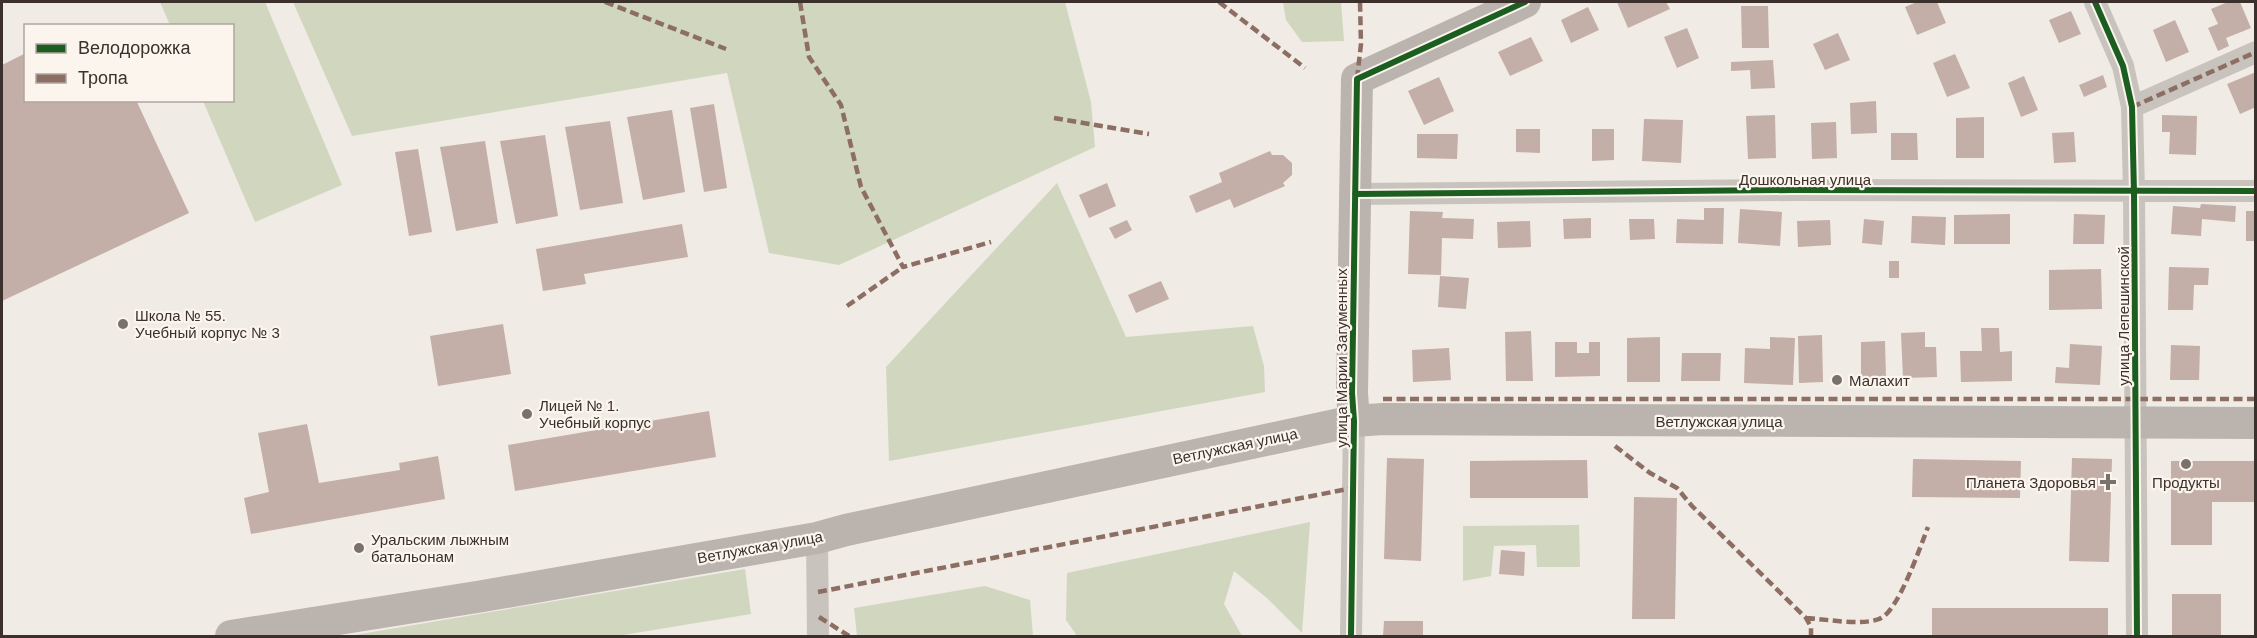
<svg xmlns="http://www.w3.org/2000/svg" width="2257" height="638" viewBox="0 0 2257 638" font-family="Helvetica,sans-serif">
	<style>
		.green { fill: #d1d6bf }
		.building { fill: #c3afa7 }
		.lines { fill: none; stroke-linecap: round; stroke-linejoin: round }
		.street { stroke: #c9c3be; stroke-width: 22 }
		.secondary { stroke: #bab3ae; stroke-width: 32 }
		.quiet { stroke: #8d6e63; stroke-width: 4.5; stroke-dasharray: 9 4.5; stroke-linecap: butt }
		.cycleway-casing { stroke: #fbf5ee; stroke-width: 10 }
		.cycleway { stroke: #1b5e20; stroke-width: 6 }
		.poi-dot { fill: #7a716c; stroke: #fbf5ee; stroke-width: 2 }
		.labels { text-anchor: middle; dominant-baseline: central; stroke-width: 4.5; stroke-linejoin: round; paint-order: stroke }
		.street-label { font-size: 15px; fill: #3b302b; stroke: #fbf5ee }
		.poi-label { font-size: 15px; fill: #3b302b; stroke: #fbf5ee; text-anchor: start }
	</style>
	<rect width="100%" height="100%" fill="#f0ebe5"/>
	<!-- green -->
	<path class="green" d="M 160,2 L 265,2 L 342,185 L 255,222 L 203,101 L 232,100 L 232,26 L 170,25 Z
		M 293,2 L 1065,2 L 1091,102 L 1095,147 L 839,265 L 769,253 L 727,73 L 352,136 Z
		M 1283,2 L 1341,2 L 1344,41 L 1302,42 L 1286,20 Z
		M 1057,183 L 1126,337 L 1253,326 L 1264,366 L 1265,392 L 889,461 L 886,367 Z
		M 1310,522 L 1302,633 L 1268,599 L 1234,571 L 1224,604 L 1242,636 L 1077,636 L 1066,620 L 1067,573 Z
		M 1579,525 L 1580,567 L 1537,567 L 1536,545 L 1494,546 L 1491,576 L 1463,581 L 1463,526 Z
		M 745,569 L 751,614 L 617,636 L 349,636 Z
		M 985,586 L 1030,600 L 1033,636 L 857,636 L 854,608 Z"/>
	<!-- building -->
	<path class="building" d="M 1617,2 L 1666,2 L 1670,9 L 1628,28 Z
		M 1917,2 L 1937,2 L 1946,23 L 1917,35 L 1905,7 Z
		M 2228,2 L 2240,2 L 2251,28 L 2226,38 L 2229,46 L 2218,51 L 2208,28 L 2218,24 L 2211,9 Z
		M 1741,6 L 1768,6 L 1769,48 L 1742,48 Z
		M 1588,7 L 1599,30 L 1571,43 L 1561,20 Z
		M 2071,11 L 2081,34 L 2059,43 L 2049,20 Z
		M 2175,20 L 2189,52 L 2166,62 L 2153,30 Z
		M 1687,28 L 1699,58 L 1677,68 L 1664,37 Z
		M 1838,33 L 1850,60 L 1825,70 L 1813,44 Z
		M 1531,37 L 1543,61 L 1510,76 L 1498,52 Z
		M 26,53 L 26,100 L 136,100 L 189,213 L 2,301 L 2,65 Z
		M 1955,54 L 1970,88 L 1947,97 L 1933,63 Z
		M 1773,60 L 1775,88 L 1751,89 L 1750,70 L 1731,71 L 1731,62 Z
		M 2256,72 L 2256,107 L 2240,114 L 2227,84 Z
		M 2103,75 L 2107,87 L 2084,97 L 2079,85 Z
		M 2024,76 L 2038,110 L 2021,117 L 2008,83 Z
		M 1439,77 L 1454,111 L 1424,125 L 1408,91 Z
		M 1876,101 L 1877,133 L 1851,134 L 1850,103 Z
		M 714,104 L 727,188 L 704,192 L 690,108 Z
		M 672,110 L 685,192 L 643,200 L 627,117 Z
		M 1775,115 L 1776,158 L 1748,159 L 1746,116 Z
		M 2162,115 L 2197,116 L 2196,155 L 2169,154 L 2170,132 L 2162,132 Z
		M 1984,117 L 1984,158 L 1956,158 L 1956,118 Z
		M 1644,119 L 1683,120 L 1681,163 L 1642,161 Z
		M 610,121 L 623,203 L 580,210 L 565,127 Z
		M 1836,122 L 1837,158 L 1812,159 L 1811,123 Z
		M 1516,129 L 1540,129 L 1540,153 L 1516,152 Z
		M 1592,129 L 1614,129 L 1614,160 L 1592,161 Z
		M 2074,132 L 2076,162 L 2054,163 L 2052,133 Z
		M 1891,133 L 1917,133 L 1918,160 L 1891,160 Z
		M 1417,134 L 1458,134 L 1457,159 L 1417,158 Z
		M 545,135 L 558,216 L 516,224 L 500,141 Z
		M 485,141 L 498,223 L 456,231 L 440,147 Z
		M 418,149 L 432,232 L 409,236 L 395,152 Z
		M 1270,151 L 1272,155 L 1283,155 L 1292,163 L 1292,175 L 1283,183 L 1285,186 L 1234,208 L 1230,199 L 1196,213 L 1189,196 L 1222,182 L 1219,173 Z
		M 1107,183 L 1116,206 L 1089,218 L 1079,195 Z
		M 2201,204 L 2236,206 L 2235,222 L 2202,219 L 2201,236 L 2171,234 L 2173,206 L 2200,208 Z
		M 1704,208 L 1724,208 L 1723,244 L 1676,243 L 1677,219 L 1704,220 Z
		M 1740,209 L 1782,212 L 1780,246 L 1738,243 Z
		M 1410,211 L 1443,212 L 1442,218 L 1474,219 L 1473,239 L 1442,238 L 1441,275 L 1408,274 Z
		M 2246,211 L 2256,211 L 2256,241 L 2246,241 Z
		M 2010,214 L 2010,244 L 1954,244 L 1954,215 Z
		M 2074,214 L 2105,215 L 2104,244 L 2073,244 Z
		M 1912,216 L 1946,217 L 1945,245 L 1911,243 Z
		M 1591,218 L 1591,238 L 1564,239 L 1563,219 Z
		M 1629,219 L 1654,219 L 1655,239 L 1630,240 Z
		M 1864,219 L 1884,221 L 1882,245 L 1862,243 Z
		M 1127,220 L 1132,230 L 1115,239 L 1109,228 Z
		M 1830,220 L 1831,245 L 1798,247 L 1797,221 Z
		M 1530,221 L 1531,247 L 1498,248 L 1497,222 Z
		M 682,224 L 688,257 L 584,274 L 586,284 L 543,291 L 536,249 Z
		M 1889,261 L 1899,261 L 1899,278 L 1889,278 Z
		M 2169,267 L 2209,268 L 2208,285 L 2194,285 L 2193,310 L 2168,310 Z
		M 2101,269 L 2102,309 L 2049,310 L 2049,270 Z
		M 1440,276 L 1469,278 L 1466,309 L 1438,307 Z
		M 1161,281 L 1169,299 L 1136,313 L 1128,295 Z
		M 503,324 L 511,374 L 438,386 L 430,336 Z
		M 1981,328 L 1999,328 L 2000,352 L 2012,351 L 2012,381 L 1961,382 L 1960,351 L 1982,351 Z
		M 1531,331 L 1533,381 L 1506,381 L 1505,332 Z
		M 1925,332 L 1925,347 L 1936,347 L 1937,377 L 1903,378 L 1901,333 Z
		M 1822,335 L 1823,382 L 1799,383 L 1798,336 Z
		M 1660,337 L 1660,382 L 1627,382 L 1627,338 Z
		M 1770,337 L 1795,338 L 1793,385 L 1744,383 L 1745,348 L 1770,349 Z
		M 1885,341 L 1886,380 L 1861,380 L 1861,342 Z
		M 1555,342 L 1577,342 L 1577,353 L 1589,353 L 1589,342 L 1600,342 L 1600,376 L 1555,377 Z
		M 2070,344 L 2102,346 L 2100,385 L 2055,383 L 2056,367 L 2069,368 Z
		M 2171,345 L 2200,346 L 2199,380 L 2170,380 Z
		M 1449,348 L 1451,380 L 1413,382 L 1412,350 Z
		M 1682,353 L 1721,353 L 1720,381 L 1681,381 Z
		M 709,411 L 716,457 L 515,491 L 508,445 Z
		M 307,424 L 319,483 L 400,470 L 399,463 L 438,456 L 445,499 L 251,534 L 244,498 L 269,492 L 258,433 Z
		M 1387,458 L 1424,459 L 1421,561 L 1384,559 Z
		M 2072,458 L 2112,459 L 2109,562 L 2069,561 Z
		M 1913,459 L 2021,461 L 2020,498 L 1912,497 Z
		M 1587,460 L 1588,498 L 1470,498 L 1470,461 Z
		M 2171,461 L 2256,461 L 2256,502 L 2212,502 L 2212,545 L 2171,545 Z
		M 1634,497 L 1677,498 L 1675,619 L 1632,619 Z
		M 1501,550 L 1525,552 L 1524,576 L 1499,574 Z
		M 2172,594 L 2221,594 L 2221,636 L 2172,636 Z
		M 1932,608 L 2108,608 L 2108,636 L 1932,636 Z
		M 1384,621 L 1423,621 L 1423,636 L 1383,636 Z"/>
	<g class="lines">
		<!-- street -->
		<path class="street" d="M 2095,2 L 2123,66 L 2132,107 L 2134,193 L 2137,636
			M 2132,107 L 2256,52
			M 1355,194 L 1793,190 L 2256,191
			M 817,538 L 818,636
			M 1351,636 L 1354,421"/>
		<!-- secondary -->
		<path class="secondary" d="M 1354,421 L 1352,393 L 1357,79 L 1525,2
			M 231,636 L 483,596 L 817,538 L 846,530 L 1354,421 L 1383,419 L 2256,423"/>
		<!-- quiet -->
		<path class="quiet" d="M 605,2 L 726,49
			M 800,2 L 809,57 L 841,105 L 861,187 L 903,267 L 991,242
			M 1219,2 L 1305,68
			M 1357,79 L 1361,44 L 1360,2
			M 2132,107 L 2256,52
			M 1054,118 L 1149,134
			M 847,306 L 903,267
			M 1383,399 L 2256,399
			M 1615,446 L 1650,473 L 1677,488 L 1692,506 L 1806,618 L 1811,627 L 1811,636
			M 818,592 L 1353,488
			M 819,617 L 849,636
			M 1806,618 C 1826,619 1860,626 1879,619 C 1898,613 1920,547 1928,527"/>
		<defs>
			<path id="cycleway" d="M 2095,2 L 2123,66 L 2132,107 L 2134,193 L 2137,636
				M 1355,194 L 1793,190 L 2256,191
				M 1351,636 L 1354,421 L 1352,393 L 1357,79 L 1525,2"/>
		</defs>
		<!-- cycleway casing -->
		<use href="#cycleway" class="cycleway-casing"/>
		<!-- cycleway -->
		<use href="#cycleway" class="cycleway"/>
	</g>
	<!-- markers -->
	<g class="poi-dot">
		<circle cx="123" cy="324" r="6"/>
		<circle cx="1837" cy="380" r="6"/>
		<circle cx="527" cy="414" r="6"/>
		<circle cx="2186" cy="464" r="6"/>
		<path d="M2105 473h6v6h6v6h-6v6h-6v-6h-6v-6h6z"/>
		<circle cx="359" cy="548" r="6"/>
	</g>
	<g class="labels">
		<!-- street labels -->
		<g class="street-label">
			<text x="1805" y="179">Дошкольная улица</text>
			<text transform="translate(2123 316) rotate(-90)">улица Лепешинской</text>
			<text transform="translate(1341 358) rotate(-90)">улица Марии Загуменных</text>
			<text x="1719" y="421">Ветлужская улица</text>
			<text transform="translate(1235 446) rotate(-12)">Ветлужская улица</text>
			<text transform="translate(760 547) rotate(-10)">Ветлужская улица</text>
		</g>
		<!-- poi labels -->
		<g class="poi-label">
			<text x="135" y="315">Школа № 55.<tspan x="135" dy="17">Учебный корпус № 3</tspan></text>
			<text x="1849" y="380">Малахит</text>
			<text x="539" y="405">Лицей № 1.<tspan x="539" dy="17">Учебный корпус</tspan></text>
			<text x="2096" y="482" text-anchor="end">Планета Здоровья</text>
			<text x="2186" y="482" text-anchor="middle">Продукты</text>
			<text x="371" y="539">Уральским лыжным<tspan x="371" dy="17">батальонам</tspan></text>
		</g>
	</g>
	<!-- border -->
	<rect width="2257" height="638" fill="none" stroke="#3b302b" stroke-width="6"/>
	<!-- legend -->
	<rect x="24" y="24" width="210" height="78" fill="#fbf5ee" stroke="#aea6a0" stroke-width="1.5"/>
	<rect x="36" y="44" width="30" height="9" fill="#1b5e20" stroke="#aea6a0" stroke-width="1.5"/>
	<text x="78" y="54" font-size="18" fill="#3b302b">Велодорожка</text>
	<rect x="36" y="74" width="30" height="9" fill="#8d6e63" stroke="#aea6a0" stroke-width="1.5"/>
	<text x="78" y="84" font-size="18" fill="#3b302b">Тропа</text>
</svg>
